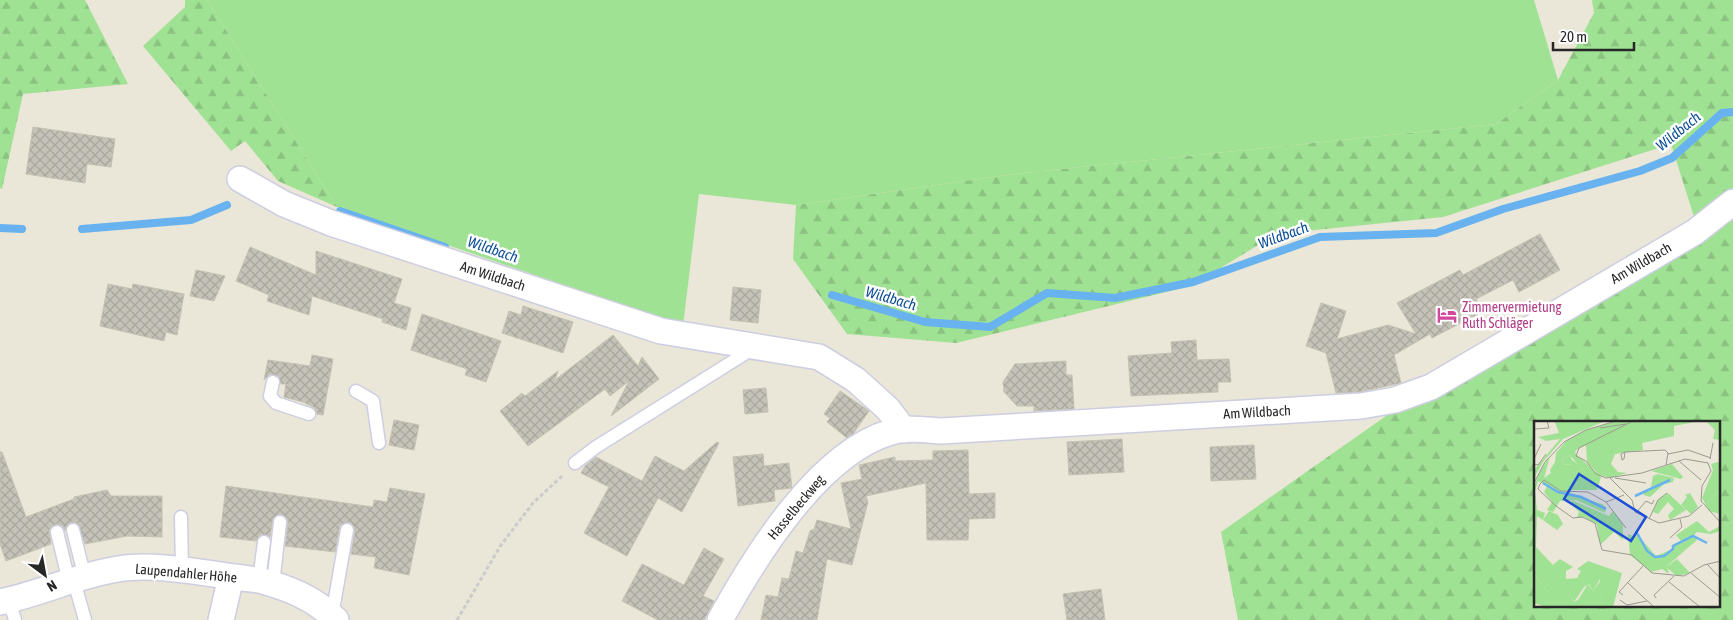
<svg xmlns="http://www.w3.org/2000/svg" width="1733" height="620" viewBox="0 0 1733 620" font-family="'Asap Condensed',sans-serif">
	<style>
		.grass { fill: #a0e293 }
		.forest { fill: url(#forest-firs); fill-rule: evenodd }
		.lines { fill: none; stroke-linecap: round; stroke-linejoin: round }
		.stream { stroke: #68b3ef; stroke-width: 8 }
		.building { fill: url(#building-cross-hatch); stroke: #c5c2b2 }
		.lane-casing { stroke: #cdcee1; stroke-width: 15 }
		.street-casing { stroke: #cdcee1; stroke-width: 28 }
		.path { stroke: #cbcbcb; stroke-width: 3; stroke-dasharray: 4 2.5; stroke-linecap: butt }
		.lane { stroke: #fff; stroke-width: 12 }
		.street { stroke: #fff; stroke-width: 25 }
		.labels { text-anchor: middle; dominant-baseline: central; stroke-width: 5; stroke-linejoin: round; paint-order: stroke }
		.street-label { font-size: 14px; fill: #272727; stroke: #fff }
		.hotel-label { font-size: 14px; fill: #b23c85; stroke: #fff; text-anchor: start }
		.water-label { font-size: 15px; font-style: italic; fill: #0c4e96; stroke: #fff }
		.inset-river { fill: none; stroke: #68b3ef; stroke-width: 2.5 }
		.inset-road { fill: none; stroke: #9c9a91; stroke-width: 1 }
		.view { fill: #1d4ed8; fill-opacity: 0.15; stroke: #1d4ed8; stroke-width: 2.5 }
		.inset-edge { fill: none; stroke: #272727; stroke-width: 2.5 }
	</style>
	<defs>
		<pattern id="forest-firs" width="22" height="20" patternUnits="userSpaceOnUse" patternTransform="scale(1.25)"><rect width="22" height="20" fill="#a0e293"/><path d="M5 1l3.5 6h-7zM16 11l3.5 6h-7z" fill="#8ac27f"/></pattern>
		<pattern id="building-cross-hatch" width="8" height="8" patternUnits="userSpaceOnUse" patternTransform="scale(1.25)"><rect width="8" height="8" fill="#c5c2b8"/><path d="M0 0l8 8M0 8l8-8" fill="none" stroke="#a9a79e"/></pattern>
	</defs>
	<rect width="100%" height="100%" fill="#eae6d8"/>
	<!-- grass -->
	<path class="grass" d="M 207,0 L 1534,0 L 1558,80 L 1496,124 L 1014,174 L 796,205 L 699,194 L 683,326 L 337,207 Z"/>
	<!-- forest -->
	<path class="forest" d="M 0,0 L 85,0 L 128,84 L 23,94 L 2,189 L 0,188 Z
		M 185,0 L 207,0 L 337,207 L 278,181 L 245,141 L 231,151 L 143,46 L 185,7 Z
		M 1592,0 L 1733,0 L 1733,620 L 1238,620 L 1221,532 L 1393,411 L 1700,236 L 1671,144 L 1443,217 L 1276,234 L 1191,286 L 956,343 L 847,334 L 793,259 L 796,205 L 1014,174 L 1496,124 L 1558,80 L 1594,13 ZM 1536,422 L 1719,422 L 1719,606 L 1536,606 Z"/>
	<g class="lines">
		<!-- stream -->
		<path class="stream" d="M 340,211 L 445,247
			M 0,228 L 22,229
			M 82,229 L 191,220 L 227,205
			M 832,295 L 925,322 L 990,327 L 1047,293 L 1115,298 L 1193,282 L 1320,237 L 1436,233 L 1503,209 L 1640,171 L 1672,158 L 1722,113 L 1733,112"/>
	</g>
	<!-- building -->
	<path class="building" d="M 33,127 L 115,139 L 111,167 L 87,164 L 85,183 L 26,174 Z
		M 1540,234 L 1560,270 L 1519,292 L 1513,280 L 1476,299 L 1482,312 L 1432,338 L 1430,334 L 1394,355 L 1401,383 L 1359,392 L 1336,393 L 1326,353 L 1306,346 L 1321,303 L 1346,311 L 1337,339 L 1388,325 L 1416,334 L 1397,303 L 1460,270 L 1463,275 Z
		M 250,247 L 316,275 L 316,251 L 402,279 L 394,303 L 411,308 L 406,330 L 382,322 L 383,319 L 312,296 L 309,315 L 267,301 L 269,295 L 236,281 Z
		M 196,270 L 225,276 L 214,301 L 190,296 Z
		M 108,284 L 132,289 L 133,284 L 184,294 L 177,335 L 166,332 L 164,341 L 100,326 Z
		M 733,287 L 761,290 L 758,323 L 730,320 Z
		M 523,306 L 573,322 L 563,353 L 502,333 L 509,311 L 521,315 Z
		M 422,314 L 501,341 L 486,382 L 465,375 L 467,369 L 411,350 Z
		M 613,335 L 638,366 L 642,357 L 659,379 L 611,416 L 629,381 L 610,396 L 605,389 L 528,446 L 500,411 L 522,393 L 525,396 L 558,371 L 555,380 Z
		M 1196,340 L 1197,360 L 1229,359 L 1231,382 L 1218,382 L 1218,392 L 1131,396 L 1128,356 L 1172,353 L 1171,342 Z
		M 312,355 L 333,359 L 323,415 L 317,414 L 315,408 L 303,402 L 284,397 L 286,384 L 281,384 L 278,376 L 270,374 L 264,380 L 268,360 L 310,366 Z
		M 1066,361 L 1066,375 L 1072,375 L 1074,409 L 1034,411 L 1034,406 L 1017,406 L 1004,392 L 1003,382 L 1015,364 Z
		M 766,388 L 768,412 L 745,414 L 743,390 Z
		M 840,391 L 869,411 L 853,434 L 847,438 L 827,422 L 830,418 L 824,414 Z
		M 394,420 L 419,425 L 414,450 L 389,445 Z
		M 1122,439 L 1124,472 L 1069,475 L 1067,442 Z
		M 717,442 L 719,443 L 682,512 L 658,498 L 627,556 L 584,533 L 609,487 L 581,473 L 585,466 L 596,457 L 642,481 L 655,456 L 684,471 Z
		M 1254,445 L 1256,479 L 1211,481 L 1210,447 Z
		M 968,450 L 969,494 L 995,493 L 995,518 L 969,519 L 968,540 L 927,540 L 926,483 L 866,496 L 868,502 L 852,565 L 827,559 L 817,620 L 761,620 L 766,595 L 778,597 L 782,578 L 789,579 L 796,551 L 803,553 L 810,531 L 814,529 L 817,520 L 851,529 L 841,483 L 862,479 L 859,465 L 895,457 L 895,461 L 933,460 L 933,451 Z
		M 0,452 L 2,452 L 26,517 L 74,499 L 74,497 L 107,490 L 111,496 L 162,496 L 162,537 L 127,536 L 85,544 L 78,524 L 71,522 L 65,531 L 63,526 L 56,524 L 49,530 L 51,544 L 6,561 L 0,544 Z
		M 763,454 L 764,466 L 789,463 L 792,488 L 774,490 L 775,501 L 738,506 L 733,457 Z
		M 226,486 L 373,507 L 374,500 L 387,502 L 390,488 L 425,494 L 409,575 L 374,568 L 376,557 L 351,554 L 355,531 L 354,527 L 349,522 L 340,525 L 335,552 L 285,546 L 288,522 L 287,518 L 281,514 L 273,518 L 270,537 L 261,534 L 256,541 L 220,537 Z
		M 704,548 L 724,559 L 703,596 L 714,601 L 704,620 L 658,620 L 622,601 L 642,564 L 684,585 Z
		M 1101,589 L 1105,620 L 1067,620 L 1063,594 Z"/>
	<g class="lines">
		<defs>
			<path id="lane" d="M 273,382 L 270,396 L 276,403 L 309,414
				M 356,391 L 373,401 L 379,443
				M 575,463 L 596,447 L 754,348
				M 181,517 L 182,571
				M 73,530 L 85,578
				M 57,532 L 69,582
				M 259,580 L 264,542
				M 74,581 L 85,620
				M 273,584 L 280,522
				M 9,600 L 15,620
				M 332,616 L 347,530"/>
			<path id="street" d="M 240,179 L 284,204 L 331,223 L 661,331 L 819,357 L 856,380 L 888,409 L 904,430
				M 0,602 C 40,594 78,575 118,569 C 160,562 215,576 259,580 C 288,588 315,598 336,620
				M 221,620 L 231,577
				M 720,620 C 755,557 818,453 891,432 C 907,427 925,430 941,431 L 1361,406 L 1395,400 L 1431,387 L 1695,232 L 1733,202"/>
		</defs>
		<!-- lane casing -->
		<use href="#lane" class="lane-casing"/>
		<!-- street casing -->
		<use href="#street" class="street-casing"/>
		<!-- path -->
		<path class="path" d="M 457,620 L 501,545 L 533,503 L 562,476"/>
		<!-- lane -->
		<use href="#lane" class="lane"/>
		<!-- street -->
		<use href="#street" class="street"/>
	</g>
	<!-- icons -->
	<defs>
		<symbol id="hotel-bare" viewBox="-9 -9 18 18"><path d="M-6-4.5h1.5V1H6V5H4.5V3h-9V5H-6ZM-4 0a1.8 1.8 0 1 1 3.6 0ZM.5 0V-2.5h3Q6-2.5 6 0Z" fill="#d1479c" stroke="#fff" stroke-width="2.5" paint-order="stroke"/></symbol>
	</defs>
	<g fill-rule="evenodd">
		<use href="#hotel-bare" x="1433" y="301" width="28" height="28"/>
	</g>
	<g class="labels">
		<!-- street labels -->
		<g class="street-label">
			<text transform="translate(1641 263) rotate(-30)">Am Wildbach</text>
			<text transform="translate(493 276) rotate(18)">Am Wildbach</text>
			<text transform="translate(1257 412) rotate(-3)">Am Wildbach</text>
			<text transform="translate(796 507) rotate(-50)">Hasselbeckweg</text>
			<text transform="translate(186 573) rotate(5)">Laupendahler Höhe</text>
		</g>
		<!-- hotel labels -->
		<g class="hotel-label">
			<text x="1462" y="307">Zimmervermietung<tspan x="1462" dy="16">Ruth Schläger</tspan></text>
		</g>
		<!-- water labels -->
		<g class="water-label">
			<text transform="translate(1678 131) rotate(-39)">Wildbach</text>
			<text transform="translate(1283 235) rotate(-20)">Wildbach</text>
			<text transform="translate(493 249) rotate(19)">Wildbach</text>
			<text transform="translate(891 298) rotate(16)">Wildbach</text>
		</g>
	</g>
	<!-- overview -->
	<g transform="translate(1534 421)">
		<rect width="186" height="186" fill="#eae6d8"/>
		<path d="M 36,34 L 38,39 L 50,48 L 44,51 L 37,43 L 29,44 L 28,38 ZM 138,43 L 149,56 L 147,58 L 117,50 ZM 186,69 L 186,91 L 173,82 ZM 156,72 L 164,86 L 157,93 L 147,84 L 153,76 L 151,74 ZM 38,79 L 75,95 L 79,90 L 89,104 L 89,119 L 80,111 L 66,124 L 63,104 L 50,96 L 43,97 L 45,91 L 37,83 ZM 15,90 L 24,94 L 29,103 L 23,109 L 9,99 ZM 2,126 L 19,144 L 26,138 L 39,146 L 32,150 L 32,158 L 43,157 L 47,150 L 43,148 L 54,140 L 88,152 L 79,186 L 68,186 L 66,158 L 59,170 L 55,163 L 50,166 L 40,181 L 36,173 L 31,182 L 17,175 L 1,154 ZM 143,138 L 156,152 L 143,155 L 132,146 Z" fill="#a0e293"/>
		<path d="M 71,0 L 29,18 L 9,41 L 0,57 L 0,49 L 26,18 L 12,20 L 4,16 L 25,12 L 21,1 ZM 84,0 L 166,0 L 140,5 L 140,15 L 108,22 L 109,29 L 81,33 L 77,43 L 84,51 L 93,52 L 76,57 L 65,54 L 53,41 L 52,24 L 42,29 L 41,32 L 67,56 L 63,69 L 37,69 L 36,73 L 68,83 L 72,86 L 71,92 L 42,79 L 26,80 L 19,91 L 13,89 L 18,81 L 10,71 L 13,65 L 4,60 L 1,70 L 3,89 L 11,92 L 9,99 L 3,95 L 1,154 L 17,175 L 29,174 L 30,182 L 36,173 L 40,181 L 44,179 L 54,163 L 59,170 L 67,159 L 68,186 L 12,186 L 0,182 L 0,66 L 5,52 L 16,35 L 10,57 L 17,52 L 16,49 L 21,41 L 22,32 L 33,19 L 54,8 ZM 36,34 L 45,45 L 50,48 L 44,51 L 39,43 L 29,44 L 28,38 ZM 172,0 L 186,0 L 186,19 L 179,18 L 181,9 ZM 184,41 L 186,41 L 186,69 L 173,82 L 184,87 L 186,93 L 175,90 L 168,77 L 179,49 L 177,43 ZM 124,53 L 140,57 L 139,61 L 130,63 L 116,76 L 110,74 L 109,71 L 117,67 L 119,55 ZM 134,72 L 152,89 L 136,99 L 134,94 L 140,88 L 134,81 L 124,93 L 119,91 L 124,79 ZM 163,100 L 175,111 L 186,105 L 186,110 L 177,113 L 163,111 L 160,114 L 163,119 L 133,145 L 135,153 L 128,148 L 117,151 L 96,134 L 94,113 L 99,115 L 102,112 L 122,135 L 139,128 L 138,124 L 147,120 L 142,114 Z" fill="#a0e293" fill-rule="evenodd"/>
		<path class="inset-river" d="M 9,62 L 24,71 L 47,76 L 72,88M 101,75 L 136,59M 102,110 L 113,130 L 121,136 L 130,135 L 139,128 L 139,125 L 159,115 L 173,122"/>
		<path class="inset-road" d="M 99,0 L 45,27 L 42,35 L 52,40 L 62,53 L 72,57 L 108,52 L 151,38 L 174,42 L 177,50 L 168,65 L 167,80 L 187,102M 66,7 L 92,3M 0,8 L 15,7 L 13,0M 91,31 L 131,29 L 134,32 L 132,44M 91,31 L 90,38 L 88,39 L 87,33 ZM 134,33 L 154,29 L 177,37M 0,38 L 7,23M 176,38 L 179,22M 145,40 L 167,59M 0,43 L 4,44 L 12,33M 76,57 L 98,79 L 101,91 L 125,102 L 155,95 L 168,84M 81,57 L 112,62M 0,62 L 11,41 L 30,21 L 52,9 L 82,0M 6,63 L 4,68 L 22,85 L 39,97 L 48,96 L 61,102 L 68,129 L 98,134 L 118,152 L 150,155 L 170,144 L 187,140M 6,63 L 10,59 L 27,70 L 54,71 L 72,81 L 92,107M 72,81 L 90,74M 102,92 L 112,80 L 118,83 L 120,79M 115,98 L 124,79 L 133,72M 136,117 L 148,106 L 146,98M 173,143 L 187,158M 157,152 L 187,177M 135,161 L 166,186M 94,162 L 120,186M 89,174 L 85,171 L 109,145M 122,177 L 120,174 L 140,155M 86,179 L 93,184 L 113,180"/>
		<path class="view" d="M 45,53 L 112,96 L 97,120 L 30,78 Z"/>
		<rect width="186" height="186" class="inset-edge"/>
	</g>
	<!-- north arrow -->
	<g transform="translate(45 575) rotate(148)" stroke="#ffffff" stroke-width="4" paint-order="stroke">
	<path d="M0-4L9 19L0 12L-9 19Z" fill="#272727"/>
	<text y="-8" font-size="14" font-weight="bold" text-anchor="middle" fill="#272727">N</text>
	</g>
	<!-- scale -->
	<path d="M1553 42v8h81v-8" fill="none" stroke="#272727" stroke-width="2.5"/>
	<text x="1560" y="42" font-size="15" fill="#272727" stroke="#ffffff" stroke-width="4" paint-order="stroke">20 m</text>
</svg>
